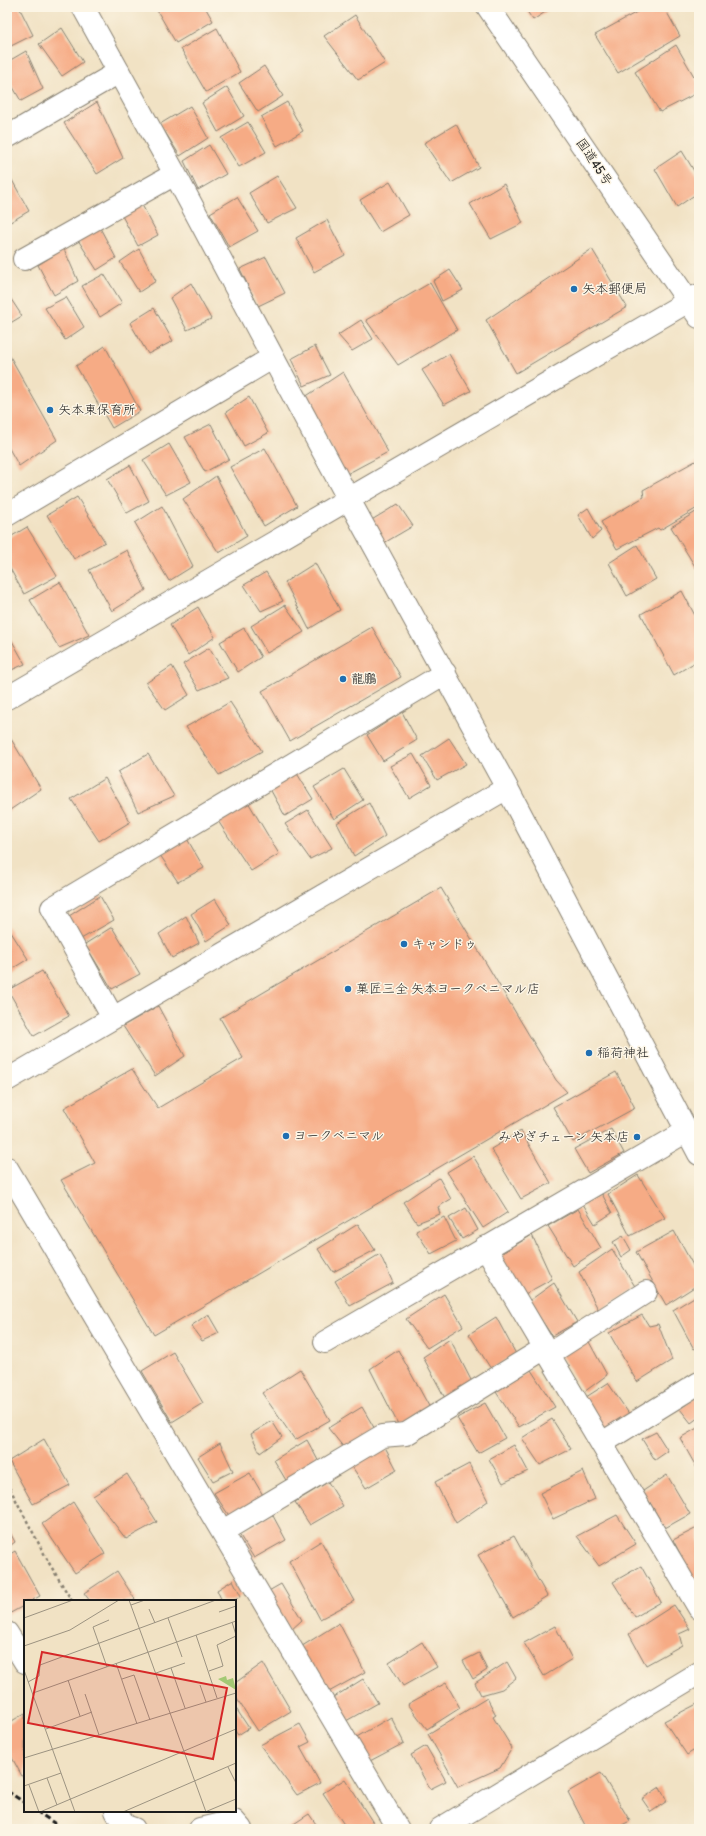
<svg xmlns="http://www.w3.org/2000/svg" width="706" height="1836" viewBox="0 0 706 1836" font-family="Pangolin,'Klee One',sans-serif">
	<style>
		.building { fill: #f6ab85 }
		.lines { fill: none; stroke-linecap: round; stroke-linejoin: round }
		.minor-casing { stroke: #867f70; stroke-width: 24 }
		.highway-casing { stroke: #867f70; stroke-width: 24 }
		.path { stroke: #867f70; stroke-width: 2.5; stroke-dasharray: 3 3; stroke-linecap: butt }
		.minor { stroke: #fff; stroke-width: 22 }
		.highway { stroke: #fff; stroke-width: 22 }
		.rail { stroke: #1c1c1c; stroke-width: 3; stroke-dasharray: 6 3; stroke-linecap: butt }
		.poi-dot { fill: #1f6fb2; stroke: #fcf5e5; stroke-width: 1.5 }
		.labels { text-anchor: middle; dominant-baseline: central; stroke-width: 3; stroke-linejoin: round; paint-order: stroke }
		.street-label { font-size: 13px; fill: #1c1c1c; stroke: #fcf5e5 }
		.poi-label { font-size: 13px; fill: #1c1c1c; stroke: #fcf5e5; text-anchor: start }
		.inset-road { fill: none; stroke: #9c9381; stroke-width: 1 }
		.view { fill: #d62828; fill-opacity: 0.15; stroke: #d62828; stroke-width: 2 }
		.inset-edge { fill: none; stroke: #1c1c1c; stroke-width: 2 }
	</style>
	<rect width="100%" height="100%" fill="#fcf5e5"/>
	<filter id="ink" filterUnits="userSpaceOnUse"><feTurbulence type="fractalNoise" baseFrequency=".025" numOctaves="2"/><feDisplacementMap in="SourceGraphic" scale="8" xChannelSelector="R" yChannelSelector="G"/><feConvolveMatrix kernelMatrix="1 2 1 2 8 2 1 2 1" color-interpolation-filters="sRGB"/></filter>
	<filter id="wash" filterUnits="userSpaceOnUse"><feTurbulence type="fractalNoise" baseFrequency=".012" numOctaves="4" result="noise"/><feDisplacementMap in="SourceGraphic" scale="16" xChannelSelector="R" yChannelSelector="G"/><feGaussianBlur stdDeviation="0.9" result="paint"/><feColorMatrix in="noise" values="0 0 0 0 0 0 0 0 0 0 0 0 0 0 0 0 0 1.4 0 .05"/><feComposite in="paint" operator="in"/></filter>
	<g filter="url(#wash)">
		<rect width="100%" height="100%" fill="#f1e2c4"/>
		<g id="blocks">
			<!-- building -->
			<path class="building" d="M 7,7 L 19,7 L 33,35 L 7,48 Z
				M 155,7 L 205,7 L 213,21 L 176,43 Z
				M 524,7 L 553,7 L 533,20 Z
				M 646,7 L 664,7 L 680,36 L 618,73 L 595,35 Z
				M 355,15 L 385,63 L 358,80 L 324,36 Z
				M 62,28 L 83,62 L 62,76 L 39,44 Z
				M 217,28 L 240,72 L 206,92 L 181,49 Z
				M 676,45 L 699,85 L 699,92 L 660,112 L 635,72 Z
				M 26,51 L 43,89 L 21,101 L 7,77 L 7,62 Z
				M 264,66 L 283,96 L 258,112 L 239,83 Z
				M 227,87 L 244,116 L 218,132 L 202,103 Z
				M 97,102 L 123,158 L 97,174 L 64,123 Z
				M 287,102 L 303,131 L 277,146 L 261,117 Z
				M 190,106 L 208,138 L 180,156 L 160,124 Z
				M 248,122 L 266,152 L 239,167 L 221,138 Z
				M 456,124 L 479,167 L 451,183 L 424,143 Z
				M 209,145 L 226,174 L 198,190 L 184,161 Z
				M 682,151 L 699,179 L 699,192 L 677,207 L 655,169 Z
				M 7,171 L 29,211 L 7,224 Z
				M 277,176 L 297,208 L 267,223 L 249,193 Z
				M 390,182 L 409,215 L 380,232 L 360,200 Z
				M 504,184 L 523,223 L 491,239 L 470,204 Z
				M 237,197 L 258,231 L 229,247 L 210,213 Z
				M 141,203 L 158,235 L 138,246 L 121,214 Z
				M 327,220 L 345,255 L 314,272 L 296,238 Z
				M 100,228 L 116,258 L 97,270 L 78,240 Z
				M 64,249 L 78,281 L 54,295 L 38,265 Z
				M 139,249 L 156,281 L 139,292 L 120,262 Z
				M 592,249 L 627,307 L 516,373 L 486,320 Z
				M 266,257 L 285,293 L 258,306 L 240,269 Z
				M 450,270 L 463,290 L 442,301 L 433,281 Z
				M 104,274 L 122,303 L 100,317 L 82,286 Z
				M 191,283 L 211,319 L 187,330 L 170,298 Z
				M 430,283 L 457,330 L 398,365 L 366,320 Z
				M 7,293 L 22,316 L 7,325 Z
				M 66,297 L 84,327 L 65,340 L 45,308 Z
				M 154,308 L 173,341 L 148,354 L 130,323 Z
				M 361,320 L 373,339 L 352,351 L 338,335 Z
				M 105,346 L 140,411 L 112,428 L 76,366 Z
				M 315,346 L 330,375 L 304,386 L 291,359 Z
				M 7,351 L 57,440 L 19,466 L 7,445 Z
				M 449,354 L 471,391 L 444,405 L 422,370 Z
				M 343,372 L 388,452 L 345,475 L 305,397 Z
				M 249,397 L 268,433 L 244,446 L 226,412 Z
				M 211,424 L 229,459 L 205,472 L 185,437 Z
				M 169,444 L 191,482 L 166,495 L 143,460 Z
				M 265,448 L 297,506 L 264,526 L 230,467 Z
				M 699,459 L 699,507 L 660,530 L 658,528 L 617,549 L 601,522 L 644,497 L 643,490 Z
				M 130,465 L 149,501 L 127,513 L 107,479 Z
				M 216,476 L 247,536 L 219,553 L 183,499 Z
				M 77,497 L 105,542 L 74,559 L 47,515 Z
				M 398,504 L 413,526 L 384,543 L 370,521 Z
				M 162,506 L 193,566 L 169,581 L 135,523 Z
				M 588,508 L 601,531 L 592,539 L 578,515 Z
				M 699,510 L 699,566 L 696,568 L 671,527 Z
				M 27,527 L 57,576 L 24,594 L 7,563 L 7,539 Z
				M 637,545 L 656,579 L 627,596 L 609,563 Z
				M 127,550 L 146,590 L 112,611 L 89,570 Z
				M 315,563 L 340,610 L 309,629 L 285,582 Z
				M 266,572 L 283,601 L 261,611 L 244,585 Z
				M 60,582 L 89,635 L 59,648 L 30,600 Z
				M 682,591 L 699,623 L 699,660 L 674,675 L 641,614 Z
				M 285,605 L 304,632 L 267,653 L 251,626 Z
				M 198,607 L 215,637 L 188,655 L 170,625 Z
				M 372,627 L 401,677 L 290,741 L 262,691 Z
				M 244,628 L 261,657 L 238,672 L 220,642 Z
				M 7,632 L 25,664 L 7,672 Z
				M 209,648 L 228,678 L 199,690 L 183,664 Z
				M 172,666 L 189,695 L 165,710 L 146,683 Z
				M 230,702 L 262,751 L 219,775 L 186,727 Z
				M 402,712 L 417,740 L 383,761 L 367,735 Z
				M 449,738 L 466,764 L 437,780 L 422,756 Z
				M 11,739 L 41,789 L 7,812 L 7,741 Z
				M 148,754 L 174,796 L 138,812 L 118,772 Z
				M 413,754 L 431,785 L 409,798 L 390,766 Z
				M 344,769 L 363,800 L 334,819 L 314,787 Z
				M 296,772 L 313,799 L 285,816 L 270,789 Z
				M 105,778 L 130,822 L 99,841 L 71,799 Z
				M 248,802 L 279,854 L 251,871 L 218,821 Z
				M 369,803 L 385,836 L 354,856 L 337,823 Z
				M 308,810 L 332,848 L 310,859 L 285,824 Z
				M 186,837 L 204,868 L 178,882 L 160,855 Z
				M 441,888 L 556,1080 L 567,1092 L 154,1335 L 61,1180 L 95,1163 L 64,1108 L 132,1069 L 158,1108 L 243,1058 L 220,1018 Z
				M 100,896 L 114,920 L 81,939 L 66,918 Z
				M 215,899 L 231,925 L 206,941 L 191,914 Z
				M 186,916 L 199,943 L 172,958 L 159,934 Z
				M 7,926 L 28,959 L 7,972 Z
				M 112,927 L 140,974 L 112,989 L 85,944 Z
				M 42,971 L 69,1016 L 34,1036 L 8,990 Z
				M 158,1006 L 185,1056 L 155,1076 L 123,1026 Z
				M 616,1072 L 635,1108 L 573,1142 L 553,1107 Z
				M 611,1129 L 624,1153 L 588,1173 L 574,1149 Z
				M 521,1131 L 551,1183 L 521,1199 L 491,1149 Z
				M 473,1156 L 508,1212 L 483,1228 L 447,1172 Z
				M 638,1175 L 665,1218 L 630,1236 L 608,1194 Z
				M 439,1178 L 451,1199 L 438,1207 L 440,1214 L 417,1223 L 403,1202 Z
				M 602,1194 L 612,1213 L 595,1224 L 583,1204 Z
				M 466,1208 L 478,1230 L 462,1239 L 449,1218 Z
				M 578,1209 L 601,1248 L 573,1266 L 548,1226 Z
				M 444,1217 L 456,1241 L 431,1254 L 416,1231 Z
				M 358,1224 L 375,1250 L 333,1272 L 318,1249 Z
				M 674,1231 L 699,1276 L 699,1284 L 666,1305 L 636,1252 Z
				M 532,1235 L 552,1279 L 525,1294 L 499,1255 Z
				M 623,1236 L 631,1250 L 621,1257 L 613,1242 Z
				M 612,1249 L 636,1288 L 599,1311 L 579,1272 Z
				M 380,1254 L 393,1283 L 350,1306 L 335,1281 Z
				M 554,1283 L 577,1322 L 552,1336 L 529,1301 Z
				M 444,1294 L 463,1326 L 427,1348 L 406,1319 Z
				M 699,1294 L 699,1346 L 694,1349 L 673,1310 Z
				M 208,1314 L 219,1333 L 202,1341 L 191,1326 Z
				M 642,1315 L 649,1326 L 658,1324 L 672,1360 L 637,1382 L 609,1333 Z
				M 496,1317 L 516,1354 L 491,1369 L 469,1334 Z
				M 450,1339 L 472,1382 L 445,1398 L 423,1357 Z
				M 588,1340 L 607,1375 L 584,1392 L 561,1355 Z
				M 398,1350 L 430,1408 L 399,1426 L 370,1369 Z
				M 173,1352 L 203,1403 L 172,1422 L 142,1371 Z
				M 300,1369 L 330,1420 L 295,1440 L 262,1393 Z
				M 531,1370 L 555,1407 L 519,1427 L 496,1392 Z
				M 608,1383 L 632,1418 L 604,1432 L 583,1399 Z
				M 696,1397 L 699,1401 L 699,1417 L 691,1423 L 680,1409 Z
				M 485,1403 L 505,1438 L 478,1453 L 457,1418 Z
				M 362,1407 L 376,1431 L 345,1449 L 328,1428 Z
				M 552,1419 L 571,1449 L 540,1465 L 522,1438 Z
				M 272,1421 L 282,1437 L 260,1453 L 251,1434 Z
				M 699,1427 L 699,1472 L 680,1438 Z
				M 656,1432 L 668,1451 L 655,1460 L 642,1439 Z
				M 44,1439 L 70,1485 L 33,1504 L 9,1461 Z
				M 307,1440 L 320,1464 L 287,1482 L 274,1460 Z
				M 220,1443 L 233,1471 L 213,1481 L 198,1457 Z
				M 514,1445 L 528,1471 L 503,1483 L 489,1459 Z
				M 385,1447 L 397,1470 L 366,1488 L 351,1465 Z
				M 469,1464 L 488,1501 L 456,1523 L 435,1482 Z
				M 583,1471 L 595,1499 L 553,1519 L 540,1493 Z
				M 250,1473 L 264,1497 L 230,1517 L 214,1493 Z
				M 127,1474 L 157,1522 L 126,1539 L 93,1496 Z
				M 667,1475 L 690,1514 L 665,1528 L 643,1491 Z
				M 328,1482 L 343,1506 L 310,1525 L 295,1502 Z
				M 73,1502 L 105,1554 L 75,1573 L 42,1524 Z
				M 272,1514 L 286,1540 L 254,1558 L 239,1534 Z
				M 617,1515 L 636,1544 L 599,1566 L 577,1536 Z
				M 7,1527 L 15,1542 L 7,1548 Z
				M 699,1527 L 699,1580 L 695,1582 L 673,1540 Z
				M 514,1536 L 547,1596 L 513,1617 L 478,1555 Z
				M 321,1541 L 354,1601 L 320,1619 L 289,1561 Z
				M 15,1551 L 40,1596 L 31,1601 L 25,1601 L 25,1605 L 7,1615 L 7,1556 Z
				M 641,1566 L 661,1602 L 635,1617 L 613,1582 Z
				M 117,1571 L 136,1601 L 90,1601 L 84,1593 Z
				M 233,1580 L 241,1596 L 233,1601 L 222,1601 L 217,1590 Z
				M 281,1584 L 302,1620 L 290,1631 L 267,1592 Z
				M 674,1605 L 690,1629 L 679,1634 L 682,1645 L 646,1665 L 629,1634 Z
				M 339,1623 L 365,1672 L 327,1693 L 299,1648 Z
				M 555,1626 L 572,1659 L 544,1676 L 524,1643 Z
				M 422,1642 L 437,1667 L 403,1686 L 389,1663 Z
				M 479,1653 L 487,1670 L 473,1679 L 463,1661 Z
				M 507,1662 L 516,1678 L 502,1689 L 481,1695 L 475,1683 Z
				M 263,1663 L 291,1711 L 258,1731 L 235,1696 L 235,1683 Z
				M 363,1679 L 378,1703 L 346,1721 L 331,1699 Z
				M 446,1683 L 460,1708 L 427,1729 L 408,1704 Z
				M 487,1698 L 496,1715 L 493,1717 L 512,1748 L 500,1768 L 458,1787 L 428,1734 Z
				M 699,1703 L 699,1747 L 687,1755 L 664,1721 Z
				M 235,1707 L 249,1728 L 238,1735 L 235,1731 Z
				M 25,1713 L 25,1777 L 23,1778 L 10,1754 L 7,1755 L 7,1724 Z
				M 391,1717 L 404,1743 L 368,1762 L 355,1738 Z
				M 300,1724 L 310,1742 L 300,1747 L 320,1783 L 297,1795 L 260,1745 Z
				M 426,1746 L 446,1781 L 430,1789 L 411,1755 Z
				M 601,1773 L 630,1821 L 614,1829 L 587,1829 L 568,1792 Z
				M 345,1779 L 377,1829 L 347,1829 L 323,1793 Z
				M 660,1787 L 667,1801 L 651,1812 L 642,1799 Z
				M 309,1814 L 318,1827 L 316,1829 L 286,1829 Z"/>
		</g>
	</g>
	<g filter="url(#ink)">
		<use href="#blocks" fill-opacity="0" stroke="#867f70" stroke-width="1"/>
		<g class="lines">
			<defs>
				<path id="minor" d="M 83,7 L 175,174 L 348,498 L 507,788 L 699,1154
					M 7,137 L 119,72
					M 24,259 L 175,174
					M 7,515 L 272,358
					M 7,698 L 699,295
					M 113,1018 L 52,908 L 445,673
					M 7,1080 L 507,788
					M 7,1168 L 398,1829
					M 485,1247 L 699,1608
					M 325,1342 L 687,1131
					M 549,1354 L 646,1292
					M 602,1443 L 699,1383
					M 223,1531 L 382,1436 L 406,1434 L 545,1348
					M 7,1633 L 25,1662
					M 116,1811 L 125,1826 L 134,1829
					M 200,1829 L 234,1821 L 241,1829
					M 440,1829 L 699,1673"/>
				<path id="highway" d="M 488,7 L 699,317"/>
			</defs>
			<!-- minor casing -->
			<use href="#minor" class="minor-casing"/>
			<!-- highway casing -->
			<use href="#highway" class="highway-casing"/>
			<!-- path -->
			<path class="path" d="M 7,1483 L 49,1563 L 72,1601"/>
			<!-- minor -->
			<use href="#minor" class="minor"/>
			<!-- highway -->
			<use href="#highway" class="highway"/>
			<!-- rail -->
			<path class="rail" d="M 7,1791 L 25,1803
				M 36,1811 L 63,1829"/>
		</g>
	</g>
	<!-- markers -->
	<g class="poi-dot">
		<circle cx="574" cy="289" r="4"/>
		<circle cx="50" cy="410" r="4"/>
		<circle cx="343" cy="679" r="4"/>
		<circle cx="404" cy="944" r="4"/>
		<circle cx="348" cy="989" r="4"/>
		<circle cx="589" cy="1053" r="4"/>
		<circle cx="286" cy="1136" r="4"/>
		<circle cx="637" cy="1137" r="4"/>
	</g>
	<g class="labels">
		<!-- street labels -->
		<g class="street-label">
			<text transform="translate(594 162) rotate(56)">国道45号</text>
		</g>
		<!-- poi labels -->
		<g class="poi-label">
			<text x="582" y="289">矢本郵便局</text>
			<text x="58" y="410">矢本東保育所</text>
			<text x="351" y="679">龍鵬</text>
			<text x="412" y="944">キャンドゥ</text>
			<text x="356" y="989">菓匠三全 矢本ヨークベニマル店</text>
			<text x="597" y="1053">稲荷神社</text>
			<text x="294" y="1136">ヨークベニマル</text>
			<text x="629" y="1137" text-anchor="end">みやぎチェーン 矢本店</text>
		</g>
	</g>
	<!-- overview -->
	<g transform="translate(24 1600)">
		<rect width="212" height="212" fill="#f1e2c4"/>
		<path d="M 202,76 L 203,80 L 209,78 L 212,90 L 194,79 Z" fill="#a2c974"/>
		<path class="inset-road" d="M 105,0 L 182,212M 107,5 L 121,0M 125,9 L 131,23M 195,12 L 212,6M 0,18 L 49,0M 144,18 L 158,57M 208,22 L 212,35M 172,35 L 193,98M 0,46 L 46,30 L 95,0M 92,63 L 113,124M 83,67 L 69,27 L 85,20M 147,68 L 161,108M 0,70 L 51,212M 185,71 L 199,66 L 193,45 L 212,36M 132,73 L 161,63M 98,79 L 110,75 L 126,120M 44,80 L 56,116M 4,82 L 15,76 L 16,65 L 192,0M 176,85 L 182,102M 9,93 L 212,21M 61,94 L 75,135M 22,129 L 68,112M 0,158 L 212,93M 204,167 L 212,183M 23,178 L 33,205M 5,185 L 15,212M 0,186 L 37,173M 16,212 L 212,129M 99,212 L 212,163M 181,212 L 212,199"/>
		<path class="view" d="M 18,52 L 203,88 L 189,159 L 4,123 Z"/>
		<rect width="212" height="212" class="inset-edge"/>
	</g>
	<!-- margin -->
	<rect width="706" height="1836" fill="none" stroke="#fcf5e5" stroke-width="24"/>
</svg>
